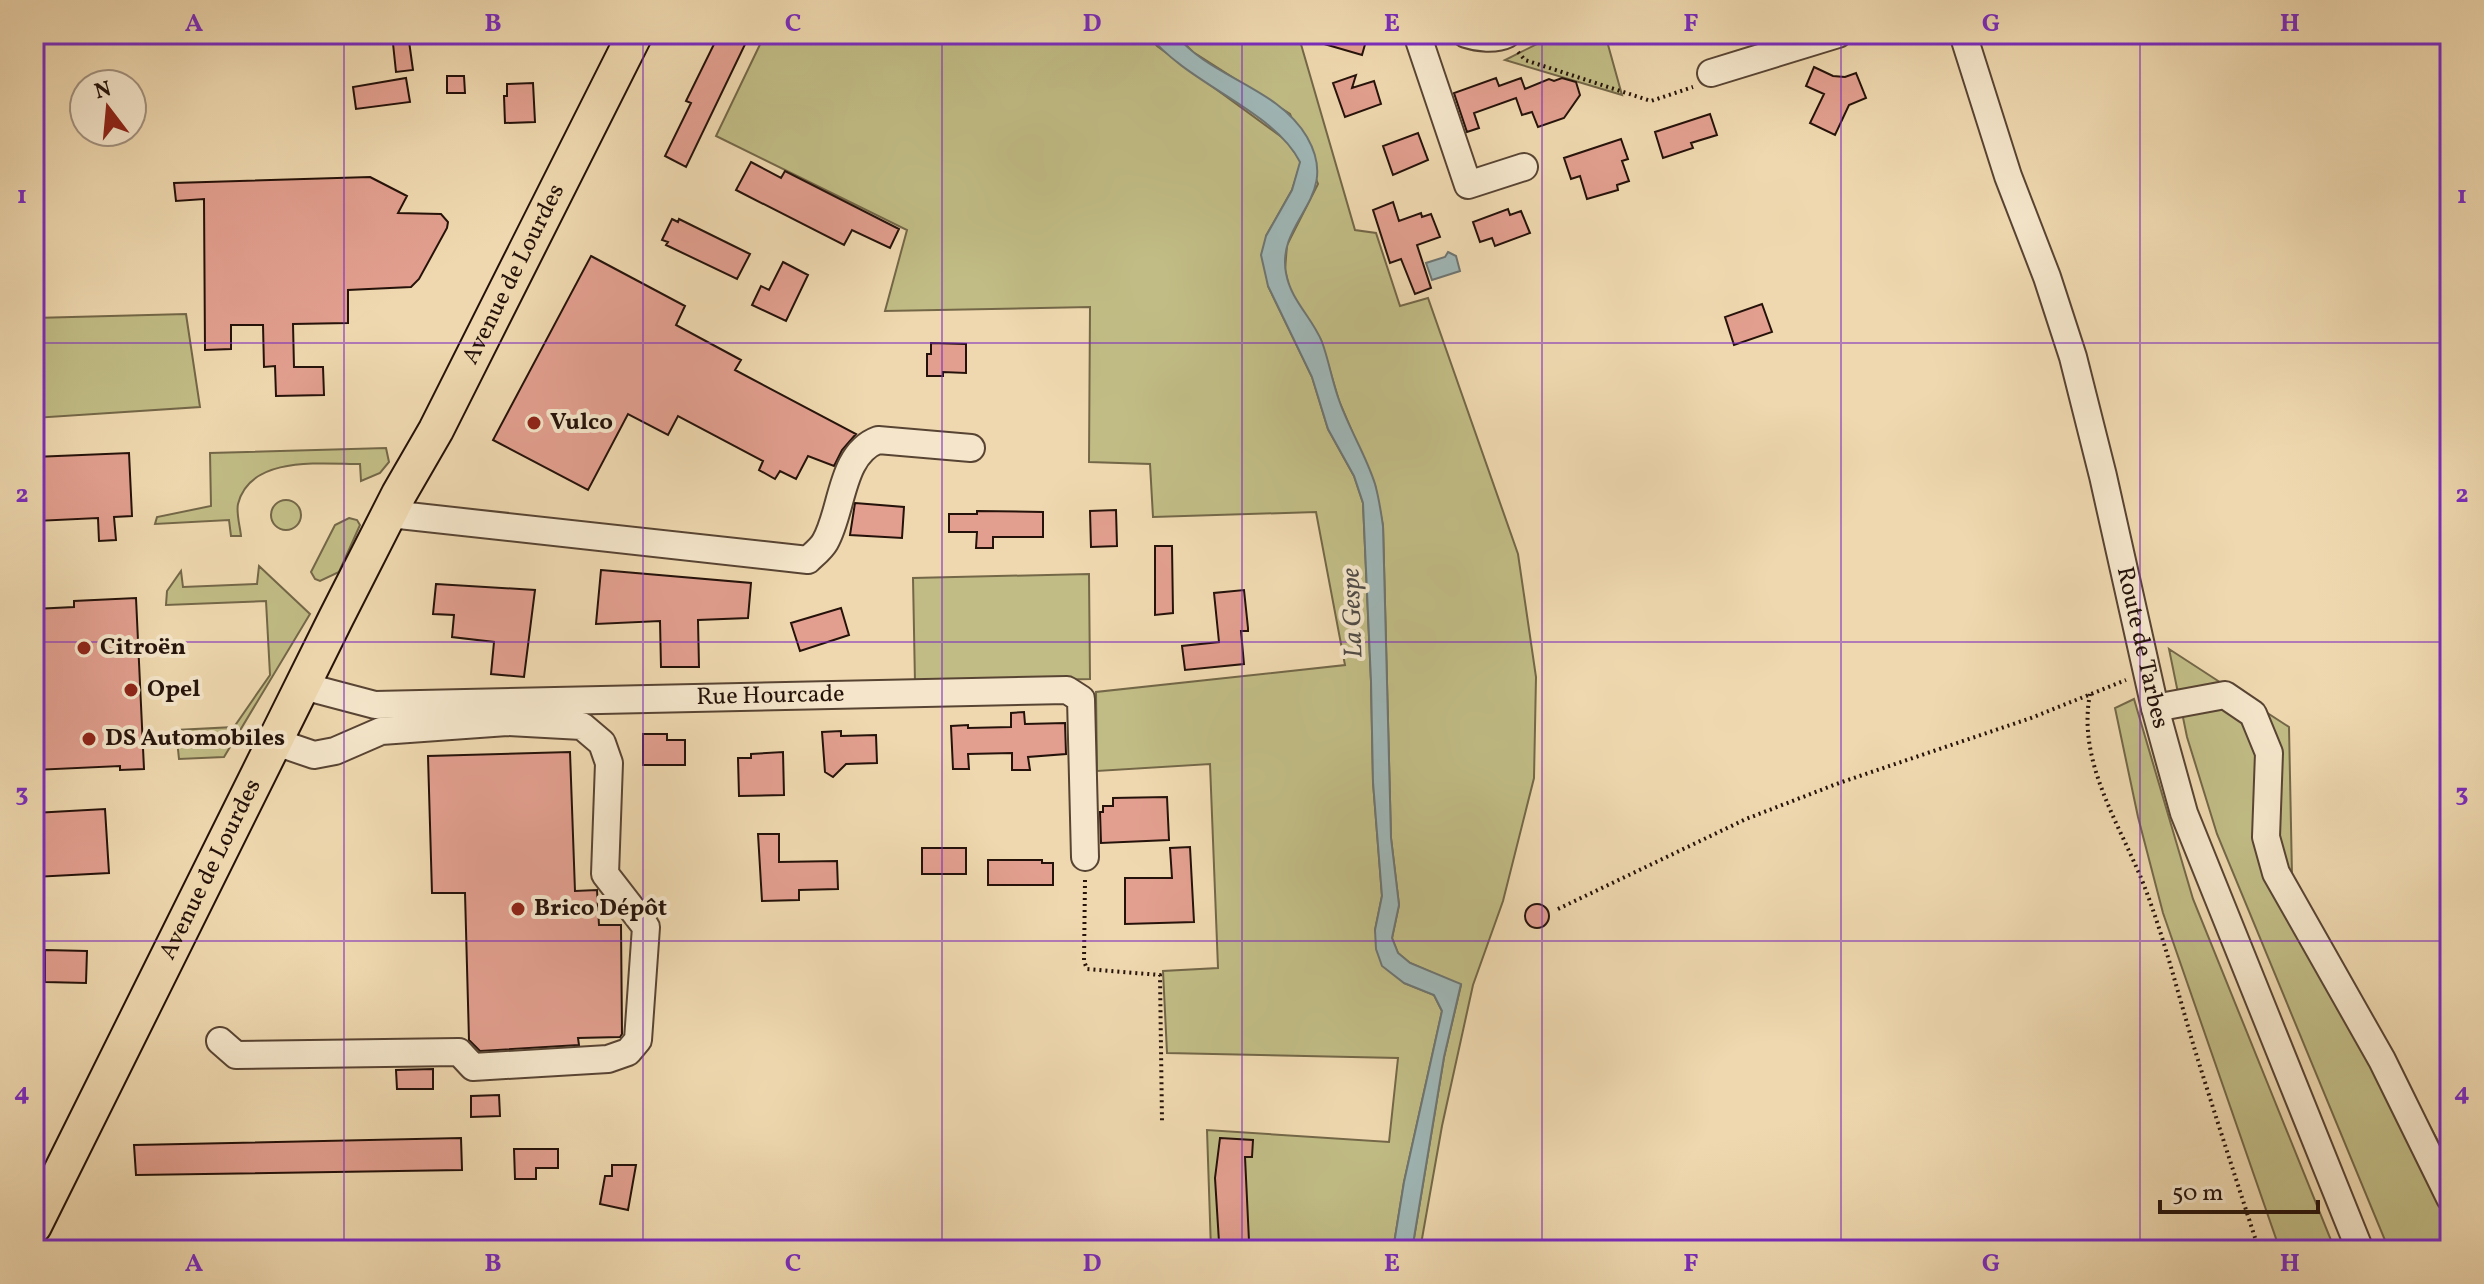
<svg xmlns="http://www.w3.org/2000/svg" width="2484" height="1284" viewBox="0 0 2484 1284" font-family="Vollkorn,serif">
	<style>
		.green { fill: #c1bc85; stroke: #736748; stroke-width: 2 }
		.water { fill: #9fb7b7; stroke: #6e7572; stroke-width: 2 }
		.building { fill: #e29f8f; stroke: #25120a; stroke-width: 2 }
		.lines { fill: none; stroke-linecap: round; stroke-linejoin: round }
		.minor-casing { stroke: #584433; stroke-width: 30 }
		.major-casing { stroke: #25120a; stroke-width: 38 }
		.path { stroke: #25120a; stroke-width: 4; stroke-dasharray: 2 4; stroke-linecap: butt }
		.minor { stroke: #f5e6cb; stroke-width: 26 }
		.major { stroke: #efd8af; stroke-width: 34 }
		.grid { fill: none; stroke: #7b2cbf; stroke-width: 2; stroke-opacity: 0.55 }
		.poi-dot { fill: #8f2418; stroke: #f5e6cb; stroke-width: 3 }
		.labels { text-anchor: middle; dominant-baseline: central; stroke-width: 8; stroke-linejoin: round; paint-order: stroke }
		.street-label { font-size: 24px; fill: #25120a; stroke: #f5e6cb }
		.poi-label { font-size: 24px; font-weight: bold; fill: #25120a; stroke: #f5e6cb; text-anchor: start }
		.water-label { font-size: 26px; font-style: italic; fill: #504c47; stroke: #f5e6cb }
		.neatline { fill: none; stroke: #7b2cbf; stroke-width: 3 }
		.grid-label { font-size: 26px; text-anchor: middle; font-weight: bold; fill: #7b2cbf }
	</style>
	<rect width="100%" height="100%" fill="#efd8af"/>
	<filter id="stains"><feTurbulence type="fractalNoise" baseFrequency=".0025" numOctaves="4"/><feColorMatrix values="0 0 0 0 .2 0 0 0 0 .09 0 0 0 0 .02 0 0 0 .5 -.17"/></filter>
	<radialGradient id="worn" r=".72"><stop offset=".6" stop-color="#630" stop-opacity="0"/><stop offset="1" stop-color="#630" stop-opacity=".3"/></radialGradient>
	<!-- green -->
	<path class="green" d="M 765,34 L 937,34 L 955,40 L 957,34 L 1148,34 L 1157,46 L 1287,141 L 1301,162 L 1292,190 L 1266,236 L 1268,286 L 1312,377 L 1328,429 L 1354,476 L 1363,503 L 1371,681 L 1373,782 L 1382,896 L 1375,930 L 1404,983 L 1434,995 L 1442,1011 L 1404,1182 L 1393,1250 L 1211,1250 L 1207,1130 L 1389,1142 L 1398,1058 L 1167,1053 L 1163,971 L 1218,968 L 1210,764 L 1097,771 L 1096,692 L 1345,665 L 1316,512 L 1153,517 L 1150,464 L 1089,462 L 1090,307 L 885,311 L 907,230 L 716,136 Z
		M 1175,34 L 1298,34 L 1355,230 L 1376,233 L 1400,306 L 1428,298 L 1518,554 L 1536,677 L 1534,778 L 1503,901 L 1473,985 L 1442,1126 L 1420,1250 L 1412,1250 L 1444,1057 L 1461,985 L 1410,963 L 1398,953 L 1392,938 L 1399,905 L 1391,838 L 1383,526 L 1375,485 L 1339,401 L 1321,340 L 1291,295 L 1285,270 L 1287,245 L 1318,184 L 1290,114 L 1193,52 Z
		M 1557,34 L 1605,34 L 1622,95 L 1505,60 Z
		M 186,314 L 200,407 L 34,418 L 34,318 Z
		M 386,448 L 389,462 L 380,473 L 361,481 L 360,464 C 322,464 250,455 238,504 C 236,513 240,526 241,536 L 231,536 L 229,520 L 155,524 L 157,517 L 211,506 L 210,453 Z
		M271 515a15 15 0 1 1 30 0a15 15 0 1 1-30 0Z
		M 349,518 L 357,520 L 360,525 L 339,572 L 320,581 L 315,579 L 311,572 L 335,525 Z
		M 259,566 L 310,614 L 224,757 L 179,759 L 176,730 L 234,727 L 270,675 L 266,601 L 166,605 L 167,591 L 181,571 L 183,587 L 257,584 Z
		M 1089,574 L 1090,679 L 915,683 L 913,578 Z
		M 2169,649 L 2289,727 L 2292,875 L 2450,1163 L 2450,1250 L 2389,1250 L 2217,834 L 2187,737 Z
		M 2134,699 L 2193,899 L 2335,1250 L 2280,1250 L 2163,913 L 2138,817 L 2115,708 Z"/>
	<!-- water -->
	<path class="water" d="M 1148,34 L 1175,34 C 1210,78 1278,87 1307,137 C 1342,198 1276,219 1286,273 C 1291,301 1312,317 1322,342 C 1329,361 1332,381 1339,400 C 1349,429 1366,455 1375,484 C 1379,498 1381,512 1383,526 L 1391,838 L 1399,905 L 1392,938 L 1398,953 L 1410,963 L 1461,984 L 1444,1057 L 1412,1250 L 1393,1250 L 1404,1182 L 1442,1011 L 1434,995 L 1404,983 L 1382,966 L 1376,949 L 1375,930 L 1382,896 L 1373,782 L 1371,681 L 1363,503 L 1354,476 L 1328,429 L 1312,377 L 1268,286 L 1261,255 L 1266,236 L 1292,190 L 1300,162 C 1274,110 1188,85 1148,34 Z
		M 1448,252 L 1456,256 L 1460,271 L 1432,280 L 1426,263 L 1445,257 Z"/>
	<!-- building -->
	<path class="building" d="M 392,34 L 408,34 L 413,70 L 396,72 Z
		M 719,34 L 750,34 L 686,167 L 665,156 L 691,103 L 686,101 Z
		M 1308,34 L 1368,34 L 1362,55 L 1307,39 Z
		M 1814,67 L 1833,76 L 1845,77 L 1856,73 L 1866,98 L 1849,105 L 1835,135 L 1810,123 L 1824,94 L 1806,86 Z
		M 1356,75 L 1352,88 L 1374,81 L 1381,104 L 1345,117 L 1333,83 Z
		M 447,76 L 464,76 L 465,93 L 447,93 Z
		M 406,78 L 410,102 L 356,109 L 353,87 Z
		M 1496,78 L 1499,86 L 1521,78 L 1525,89 L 1549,79 L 1554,81 L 1562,78 L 1576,82 L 1580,95 L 1564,118 L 1538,127 L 1532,112 L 1522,115 L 1516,98 L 1474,113 L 1479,128 L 1467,132 L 1454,93 Z
		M 533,83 L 535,122 L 505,123 L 504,96 L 507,96 L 507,84 Z
		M 1710,114 L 1717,135 L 1691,143 L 1693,148 L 1663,158 L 1655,132 Z
		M 1418,133 L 1428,160 L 1393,175 L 1383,146 Z
		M 1621,139 L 1628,159 L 1622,161 L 1629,181 L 1617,185 L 1618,190 L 1587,199 L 1580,176 L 1571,179 L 1564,158 Z
		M 751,162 L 781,178 L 785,171 L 899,229 L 890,248 L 852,230 L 844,245 L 736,190 Z
		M 370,177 L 407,196 L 398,213 L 441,214 L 448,222 L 447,228 L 419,279 L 411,287 L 348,290 L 348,323 L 293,324 L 294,367 L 323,367 L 324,395 L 276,396 L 275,366 L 264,367 L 263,325 L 231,325 L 231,349 L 205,350 L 204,199 L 176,201 L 174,183 Z
		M 1393,202 L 1399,221 L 1421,213 L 1422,217 L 1431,214 L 1440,237 L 1417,245 L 1431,288 L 1415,294 L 1401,259 L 1390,263 L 1373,210 Z
		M 1508,209 L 1510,215 L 1521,211 L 1530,233 L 1495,246 L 1492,238 L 1480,242 L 1473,222 Z
		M 672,219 L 678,222 L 679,219 L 750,254 L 737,279 L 666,245 L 668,242 L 662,240 Z
		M 591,256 L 685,306 L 676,325 L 741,360 L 735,370 L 856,434 L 842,450 L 834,466 L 808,456 L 796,479 L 780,471 L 775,479 L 759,470 L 763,461 L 678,416 L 668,435 L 628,414 L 588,490 L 493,440 Z
		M 783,262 L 808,275 L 786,321 L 752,305 L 761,286 L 769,290 Z
		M 1762,304 L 1772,332 L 1734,345 L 1725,317 Z
		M 931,343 L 966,344 L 966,373 L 943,372 L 943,376 L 927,376 L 927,354 L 931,354 Z
		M 129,453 L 132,516 L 114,517 L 116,540 L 99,541 L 98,518 L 36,521 L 34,457 Z
		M 855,503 L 904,507 L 902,538 L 850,535 Z
		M 1116,510 L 1117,546 L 1091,547 L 1090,511 Z
		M 977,511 L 1043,512 L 1043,537 L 993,537 L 993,548 L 976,548 L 977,532 L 949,532 L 949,514 L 977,514 Z
		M 1155,546 L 1172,546 L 1173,613 L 1155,615 Z
		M 601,570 L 751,583 L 748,618 L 698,620 L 699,667 L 661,667 L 660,621 L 596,624 Z
		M 436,584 L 535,590 L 524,677 L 491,674 L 494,642 L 452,637 L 454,615 L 433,614 Z
		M 1244,590 L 1248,628 L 1248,631 L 1241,631 L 1244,664 L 1185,670 L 1182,646 L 1219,642 L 1214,593 Z
		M 136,598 L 144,769 L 120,770 L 120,766 L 34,770 L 34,609 L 74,607 L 74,601 Z
		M 841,608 L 849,635 L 800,651 L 791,623 Z
		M 1024,712 L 1025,724 L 1065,723 L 1066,754 L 1028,757 L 1030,770 L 1012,770 L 1012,753 L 968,754 L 969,769 L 953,769 L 951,726 L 968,725 L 968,728 L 1011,727 L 1011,713 Z
		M 841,731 L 841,736 L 876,735 L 877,763 L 846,764 L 833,777 L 825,772 L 822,732 Z
		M 643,734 L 667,734 L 667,740 L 685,740 L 685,765 L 643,765 Z
		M 570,752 L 575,891 L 597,890 L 599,925 L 621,925 L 622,1034 L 620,1037 L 578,1038 L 579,1045 L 480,1051 L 469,1040 L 465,893 L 432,893 L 428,756 Z
		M 783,752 L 784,795 L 739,796 L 738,758 L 751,758 L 751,754 Z
		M 1167,797 L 1169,840 L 1101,843 L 1100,812 L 1103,812 L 1103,806 L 1113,806 L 1113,798 Z
		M 105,809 L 109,873 L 34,877 L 34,813 Z
		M 758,834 L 779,834 L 779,862 L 837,861 L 838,889 L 799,890 L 799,900 L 762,901 Z
		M 1190,847 L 1194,922 L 1125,924 L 1125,878 L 1172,878 L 1170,848 Z
		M 922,848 L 966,848 L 966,874 L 922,874 Z
		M 988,860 L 1042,860 L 1042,863 L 1053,863 L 1053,885 L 988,885 Z
		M1525 916a12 12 0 1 1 24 0a12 12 0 1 1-24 0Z
		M 45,950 L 87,951 L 86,983 L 45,982 Z
		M 433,1069 L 433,1089 L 397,1089 L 396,1070 Z
		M 499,1095 L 500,1116 L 471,1117 L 471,1096 Z
		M 461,1138 L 462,1170 L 136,1175 L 134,1145 Z
		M 1220,1138 L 1253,1140 L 1252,1157 L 1245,1157 L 1249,1241 L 1219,1242 L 1215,1178 Z
		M 514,1149 L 558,1149 L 558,1168 L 536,1168 L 536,1179 L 515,1179 Z
		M 612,1165 L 636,1165 L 628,1210 L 600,1204 L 605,1176 L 612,1176 Z"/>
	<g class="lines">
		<defs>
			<g id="minor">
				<path d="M 1417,34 L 1468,185 L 1524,167"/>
				<path d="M 1466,34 C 1478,38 1495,40 1507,34"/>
				<path id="s1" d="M 1963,34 L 2008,176 L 2047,277 L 2073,357 L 2103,476 L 2155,708 L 2184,813 L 2360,1250"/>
				<path d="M 1711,73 L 1838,34"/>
				<path d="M 390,514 L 808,560 C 813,555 821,549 825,542 C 843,511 840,454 878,440 L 971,448"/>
				<path id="s2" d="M 303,686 L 375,705 L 1067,690 L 1081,699 L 1085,857"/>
				<path d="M 2155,708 L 2225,695 L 2253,714 L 2269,753 L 2266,837 L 2276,873 L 2382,1060 L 2450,1198"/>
				<path d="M 220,1041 L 236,1055 L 459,1052 L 473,1067 L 608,1059 L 628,1052 L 638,1040 L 646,927 L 605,874 L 609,763 L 602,743 L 582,726 L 507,722 L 381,731 L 335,751 L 314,755 L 276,742"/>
			</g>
			<g id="major">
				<path id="s3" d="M 34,1226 L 336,618 L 399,494 L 436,430 L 635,34"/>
			</g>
		</defs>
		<!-- minor casing -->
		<use href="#minor" class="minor-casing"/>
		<!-- major casing -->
		<use href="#major" class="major-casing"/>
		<!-- path -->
		<path class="path" d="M 1518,52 L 1525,60 L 1651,101 L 1693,87
			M 2090,694 C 2076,766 2125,831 2148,896 C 2166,945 2179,997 2194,1047 C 2215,1115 2237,1182 2259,1250
			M 1085,880 L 1084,961 L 1087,969 L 1160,975 L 1162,1121
			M 1558,909 L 1746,819 L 1839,783 L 2031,718 L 2126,680"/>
		<!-- minor -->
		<use href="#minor" class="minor"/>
		<!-- major -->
		<use href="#major" class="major"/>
	</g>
	<!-- grid -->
	<path class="grid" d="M 344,34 L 344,1250M 643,34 L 643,1250M 942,34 L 942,1250M 1242,34 L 1242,1250M 1542,34 L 1542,1250M 1841,34 L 1841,1250M 2140,34 L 2140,1250M 34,343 L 2450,343M 34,642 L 2450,642M 34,941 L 2450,941"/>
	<!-- markers -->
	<g class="poi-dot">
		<circle cx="534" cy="423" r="8"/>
		<circle cx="84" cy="648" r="8"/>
		<circle cx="131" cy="690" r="8"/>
		<circle cx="89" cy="739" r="8"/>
		<circle cx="518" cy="909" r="8"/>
	</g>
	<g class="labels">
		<!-- street labels -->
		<g class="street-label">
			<text stroke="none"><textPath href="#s3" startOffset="1066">Avenue de Lourdes</textPath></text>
			<text stroke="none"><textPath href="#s1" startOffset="640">Route de Tarbes</textPath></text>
			<text stroke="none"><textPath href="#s2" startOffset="470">Rue Hourcade</textPath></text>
			<text stroke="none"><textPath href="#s3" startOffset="398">Avenue de Lourdes</textPath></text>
		</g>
		<!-- poi labels -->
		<g class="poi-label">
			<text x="550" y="423">Vulco</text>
			<text x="100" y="648">Citroën</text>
			<text x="147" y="690">Opel</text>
			<text x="105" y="739">DS Automobiles</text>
			<text x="534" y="909">Brico Dépôt</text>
		</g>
		<!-- water labels -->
		<g class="water-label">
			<text transform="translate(1353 613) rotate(-92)">La Gespe</text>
		</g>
	</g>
	<!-- margin -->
	<rect width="2484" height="1284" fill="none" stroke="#efd8af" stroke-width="88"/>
	<!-- north arrow -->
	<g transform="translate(108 108) rotate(344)"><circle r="38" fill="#f5e6cb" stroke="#a2917e" stroke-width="2"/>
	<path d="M0-6L14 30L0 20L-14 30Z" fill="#8f2418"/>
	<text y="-12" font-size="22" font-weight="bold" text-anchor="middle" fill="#25120a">N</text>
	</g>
	<!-- scale -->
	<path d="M2160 1200v12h158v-12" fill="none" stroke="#25120a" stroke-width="4"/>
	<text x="2172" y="1200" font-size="24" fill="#25120a" stroke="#f5e6cb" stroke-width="6" paint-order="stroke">50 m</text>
	<rect x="44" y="44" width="2396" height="1196" class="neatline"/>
	<g class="grid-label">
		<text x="194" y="31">A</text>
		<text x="493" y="31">B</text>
		<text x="793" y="31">C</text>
		<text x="1092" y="31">D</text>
		<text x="1392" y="31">E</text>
		<text x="1691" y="31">F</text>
		<text x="1991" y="31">G</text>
		<text x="2290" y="31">H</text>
		<text x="22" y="203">1</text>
		<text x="2462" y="203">1</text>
		<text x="22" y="502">2</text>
		<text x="2462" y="502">2</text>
		<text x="22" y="801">3</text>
		<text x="2462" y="801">3</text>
		<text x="22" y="1100">4</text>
		<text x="2462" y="1100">4</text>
		<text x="194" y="1271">A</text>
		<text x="493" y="1271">B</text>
		<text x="793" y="1271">C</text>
		<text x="1092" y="1271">D</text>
		<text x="1392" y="1271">E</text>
		<text x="1691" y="1271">F</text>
		<text x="1991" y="1271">G</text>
		<text x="2290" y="1271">H</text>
	</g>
	<rect width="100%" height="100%" filter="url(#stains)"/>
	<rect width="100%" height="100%" fill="url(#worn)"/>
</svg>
